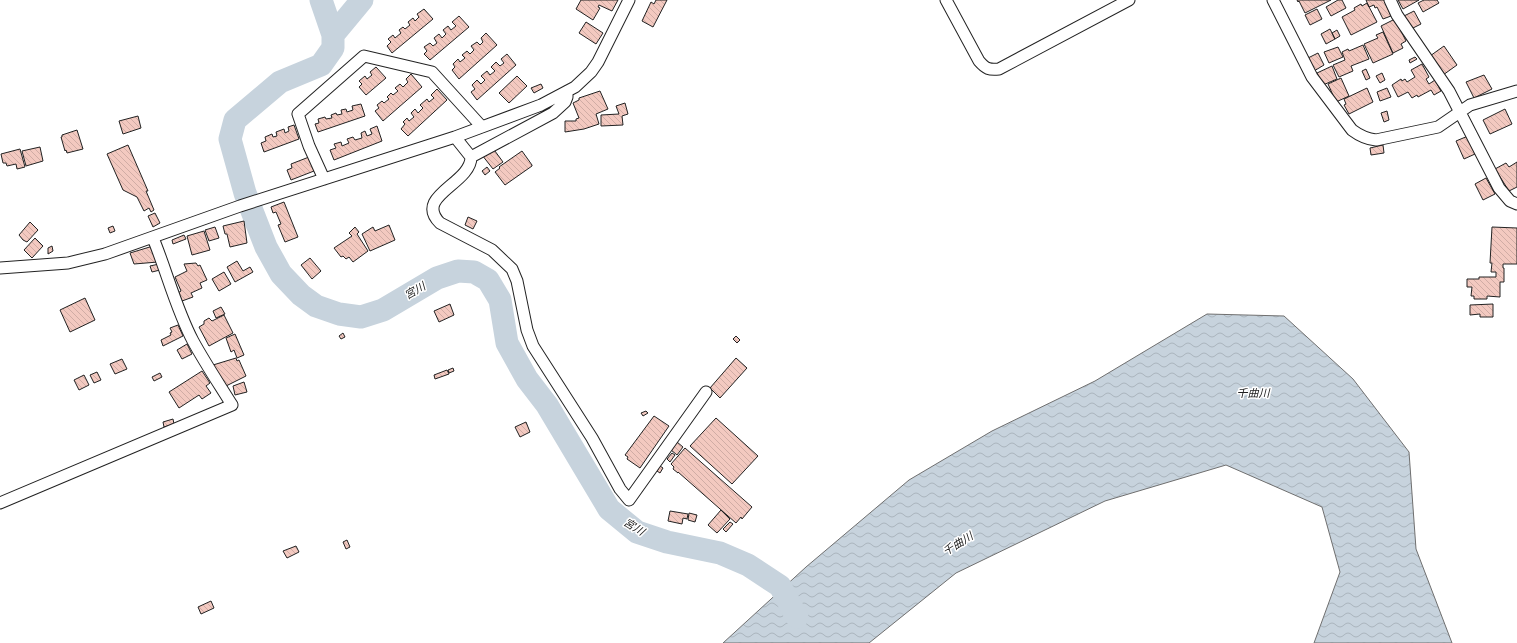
<svg xmlns="http://www.w3.org/2000/svg" width="1517" height="643" viewBox="0 0 1517 643" font-family="'Work Sans','Noto Sans JP',sans-serif">
	<style>
		.water { fill: url(#water-waves); stroke: #6f6f6f }
		.lines { fill: none; stroke-linecap: round; stroke-linejoin: round }
		.river { stroke: #c7d3dd; stroke-width: 23 }
		.building { fill: url(#building-back-hatch); stroke: #222 }
		.minor-casing { stroke: #222; stroke-width: 13 }
		.minor { stroke: #fff; stroke-width: 11 }
		.labels { text-anchor: middle; dominant-baseline: central; stroke-width: 3; stroke-linejoin: round; paint-order: stroke }
		.water-label { font-size: 11px; font-style: italic; fill: #222; stroke: #fff }
	</style>
	<defs>
		<pattern id="water-waves" width="16" height="10" patternUnits="userSpaceOnUse"><rect width="16" height="10" fill="#c7d3dd"/><path d="M0 5q4-4 8 0t8 0" fill="none" stroke="#abb5bd"/></pattern>
		<pattern id="building-back-hatch" width="6" height="6" patternUnits="userSpaceOnUse"><rect width="6" height="6" fill="#f3c9c0"/><path d="M-1 5l2 2M0 0l6 6M5-1l2 2" fill="none" stroke="#d0aca5"/></pattern>
	</defs>
	<rect width="100%" height="100%" fill="#fff"/>
	<!-- water -->
	<path class="water" d="M 1207,314 L 1284,316 L 1353,379 L 1409,452 L 1416,549 L 1452,643 L 1314,643 L 1340,572 L 1322,507 L 1226,465 L 1105,501 L 956,573 L 869,643 L 723,643 L 806,567 L 909,480 L 992,431 L 1095,381 Z"/>
	<g class="lines">
		<!-- river -->
		<path class="river" d="M 321,0 L 333,35 L 333,48 L 321,65 L 280,82 L 235,120 L 230,139 L 245,193 L 266,247 L 281,274 L 301,295 L 316,306 L 339,314 L 361,317 L 383,310 L 437,278 L 458,271 L 474,272 L 488,280 L 500,300 L 507,343 L 527,379 L 547,405 L 609,509 L 637,532 L 667,542 L 720,553 L 748,565 L 780,586 L 797,617
			M 333,35 L 362,0"/>
	</g>
	<!-- building -->
	<path class="building" d="M 581,0 L 618,0 L 612,11 L 599,5 L 598,7 L 600,8 L 593,20 L 576,9 Z
		M 656,0 L 667,0 L 653,27 L 642,21 L 651,2 L 654,4 Z
		M 1297,0 L 1331,0 L 1305,13 L 1299,1 L 1298,2 Z
		M 1338,0 L 1342,0 L 1346,8 L 1331,16 L 1326,7 Z
		M 1366,0 L 1384,0 L 1391,16 L 1383,19 L 1377,7 L 1375,8 L 1374,5 L 1369,7 Z
		M 1398,0 L 1419,0 L 1403,9 Z
		M 1424,0 L 1437,0 L 1439,3 L 1423,12 L 1418,3 Z
		M 1367,3 L 1377,22 L 1351,35 L 1342,17 L 1355,10 L 1354,8 L 1361,4 L 1362,6 Z
		M 424,9 L 433,19 L 392,53 L 387,46 L 391,42 L 388,39 L 393,35 L 395,38 L 401,33 L 399,30 L 403,27 L 405,29 L 410,25 L 408,22 L 413,18 L 415,21 L 419,17 L 417,14 Z
		M 1317,9 L 1322,19 L 1310,25 L 1305,15 Z
		M 1414,11 L 1421,24 L 1411,29 L 1404,16 Z
		M 459,16 L 469,27 L 430,60 L 424,54 L 427,51 L 424,47 L 430,43 L 433,46 L 437,43 L 434,38 L 439,34 L 442,38 L 446,34 L 443,30 L 448,26 L 451,30 L 456,26 L 452,22 Z
		M 1395,19 L 1406,41 L 1401,44 L 1403,48 L 1393,53 L 1381,26 Z
		M 586,22 L 603,33 L 596,44 L 579,33 Z
		M 1330,29 L 1335,39 L 1326,44 L 1321,34 Z
		M 1337,30 L 1340,36 L 1335,39 L 1332,33 Z
		M 1383,32 L 1393,54 L 1373,63 L 1364,44 L 1378,38 L 1376,35 Z
		M 486,33 L 497,45 L 459,79 L 452,70 L 455,67 L 453,64 L 458,59 L 460,62 L 465,58 L 462,55 L 467,51 L 470,54 L 474,50 L 471,46 L 477,42 L 480,45 L 483,42 L 481,38 Z
		M 1363,45 L 1369,59 L 1351,66 L 1353,71 L 1339,77 L 1333,65 L 1345,60 L 1342,52 L 1348,49 L 1349,51 Z
		M 1444,46 L 1457,65 L 1443,75 L 1430,56 Z
		M 1338,47 L 1343,57 L 1329,63 L 1324,52 Z
		M 1318,53 L 1324,65 L 1314,71 L 1308,58 Z
		M 507,54 L 516,65 L 477,100 L 471,92 L 475,89 L 472,85 L 477,80 L 481,84 L 485,80 L 481,76 L 487,71 L 490,75 L 495,71 L 491,67 L 496,62 L 500,66 L 504,63 L 501,59 Z
		M 1415,57 L 1417,59 L 1410,63 L 1409,60 Z
		M 1422,64 L 1429,77 L 1426,79 L 1429,84 L 1435,80 L 1441,91 L 1434,95 L 1431,90 L 1418,97 L 1417,95 L 1412,98 L 1408,92 L 1398,97 L 1392,85 L 1401,79 L 1402,81 L 1405,79 L 1407,82 L 1415,77 L 1411,70 Z
		M 1332,66 L 1337,79 L 1323,85 L 1317,73 Z
		M 376,67 L 386,78 L 366,95 L 359,87 L 362,84 L 359,81 L 365,76 L 367,79 L 372,75 L 370,72 Z
		M 1366,69 L 1370,78 L 1366,80 L 1362,71 Z
		M 1382,73 L 1385,80 L 1380,83 L 1376,76 Z
		M 411,74 L 422,87 L 383,121 L 375,111 L 379,108 L 377,105 L 382,101 L 384,103 L 389,99 L 387,97 L 391,93 L 393,95 L 398,91 L 395,88 L 400,84 L 403,87 L 408,82 L 406,79 Z
		M 1484,75 L 1492,89 L 1474,98 L 1466,82 Z
		M 517,76 L 527,86 L 509,103 L 499,93 Z
		M 1341,78 L 1349,96 L 1336,102 L 1328,84 Z
		M 541,84 L 543,88 L 534,93 L 531,88 Z
		M 1367,88 L 1373,102 L 1349,114 L 1344,105 L 1346,104 L 1344,99 Z
		M 1387,88 L 1391,97 L 1380,101 L 1377,92 Z
		M 437,89 L 447,100 L 408,136 L 401,129 L 405,124 L 403,122 L 407,118 L 409,121 L 414,117 L 411,113 L 415,109 L 418,113 L 423,108 L 420,105 L 427,99 L 429,102 L 434,98 L 431,95 Z
		M 600,91 L 608,109 L 596,114 L 599,124 L 584,129 L 565,132 L 565,121 L 576,121 L 576,119 L 579,118 L 573,103 L 579,100 L 579,98 Z
		M 625,103 L 628,114 L 622,116 L 623,125 L 601,126 L 601,115 L 619,114 L 616,106 Z
		M 361,104 L 365,116 L 318,132 L 315,124 L 319,123 L 318,119 L 325,117 L 326,119 L 332,118 L 331,115 L 336,113 L 337,115 L 342,114 L 341,110 L 346,109 L 347,112 L 353,110 L 352,106 Z
		M 1505,109 L 1512,124 L 1490,134 L 1483,120 Z
		M 1387,111 L 1389,120 L 1384,122 L 1381,113 Z
		M 138,116 L 141,128 L 123,134 L 119,121 Z
		M 294,125 L 299,139 L 264,152 L 261,143 L 266,141 L 265,137 L 272,134 L 273,137 L 277,136 L 276,132 L 284,129 L 285,133 L 289,131 L 288,127 Z
		M 377,126 L 382,141 L 334,160 L 330,150 L 336,148 L 334,144 L 341,142 L 342,146 L 349,143 L 347,139 L 353,137 L 355,140 L 362,138 L 361,133 L 365,131 L 367,136 L 372,134 L 370,129 Z
		M 77,130 L 83,149 L 67,153 L 66,150 L 65,151 L 61,137 L 62,137 L 62,135 Z
		M 1468,136 L 1475,154 L 1464,159 L 1456,141 Z
		M 128,145 L 148,191 L 146,191 L 154,210 L 151,212 L 149,208 L 144,211 L 137,197 L 123,190 L 107,154 Z
		M 1383,145 L 1384,153 L 1371,155 L 1370,148 Z
		M 40,147 L 43,161 L 26,166 L 22,151 Z
		M 492,147 L 503,162 L 493,169 L 482,155 Z
		M 20,149 L 25,167 L 17,169 L 16,164 L 7,166 L 6,163 L 3,163 L 1,154 Z
		M 522,151 L 532,165 L 532,166 L 505,185 L 495,172 L 500,168 L 499,167 Z
		M 309,157 L 314,171 L 291,180 L 287,170 L 292,168 L 291,164 Z
		M 1517,162 L 1517,187 L 1509,191 L 1495,169 L 1506,163 L 1509,167 Z
		M 487,167 L 490,171 L 485,175 L 482,171 Z
		M 1486,178 L 1495,194 L 1483,200 L 1475,184 Z
		M 284,202 L 298,237 L 285,242 L 278,225 L 281,224 L 276,212 L 273,213 L 271,207 Z
		M 155,213 L 160,223 L 153,227 L 148,216 Z
		M 468,217 L 477,221 L 473,229 L 465,225 Z
		M 244,221 L 247,243 L 230,247 L 227,234 L 225,234 L 223,226 Z
		M 30,222 L 38,230 L 27,242 L 23,240 L 19,235 Z
		M 389,225 L 395,240 L 370,251 L 362,234 L 373,227 L 375,231 Z
		M 113,226 L 115,231 L 110,233 L 108,228 Z
		M 215,227 L 219,238 L 209,241 L 205,230 Z
		M 355,227 L 359,232 L 357,234 L 368,251 L 353,262 L 349,257 L 346,259 L 343,256 L 341,257 L 334,248 L 352,236 L 349,233 Z
		M 1492,227 L 1517,228 L 1517,264 L 1503,264 L 1503,268 L 1504,268 L 1504,282 L 1500,282 L 1500,297 L 1487,296 L 1487,299 L 1474,299 L 1474,296 L 1471,296 L 1472,287 L 1467,287 L 1467,279 L 1479,279 L 1479,277 L 1496,277 L 1496,272 L 1491,272 L 1492,263 L 1490,263 Z
		M 204,231 L 210,250 L 192,255 L 187,236 Z
		M 184,235 L 186,239 L 173,244 L 172,240 Z
		M 35,238 L 43,246 L 32,258 L 24,250 Z
		M 52,246 L 53,251 L 48,254 L 48,248 Z
		M 153,246 L 158,262 L 134,264 L 130,253 Z
		M 310,258 L 321,271 L 312,279 L 301,265 Z
		M 237,261 L 243,271 L 250,267 L 253,272 L 235,282 L 227,267 Z
		M 196,263 L 198,266 L 200,265 L 207,280 L 200,283 L 202,288 L 191,293 L 193,297 L 182,301 L 178,293 L 181,291 L 175,277 L 187,271 L 184,264 Z
		M 159,264 L 160,270 L 152,272 L 150,266 Z
		M 224,272 L 231,284 L 219,291 L 212,279 Z
		M 85,298 L 95,320 L 70,332 L 60,310 Z
		M 450,304 L 454,315 L 439,322 L 434,311 Z
		M 1493,304 L 1493,317 L 1480,317 L 1480,314 L 1470,315 L 1470,305 Z
		M 221,307 L 225,314 L 216,318 L 213,311 Z
		M 224,315 L 233,333 L 209,346 L 199,327 L 204,324 L 204,321 L 209,318 L 212,321 Z
		M 178,325 L 183,336 L 163,346 L 161,340 L 171,335 L 170,333 L 172,332 L 170,328 Z
		M 343,333 L 345,337 L 341,339 L 339,336 Z
		M 235,334 L 244,355 L 237,358 L 234,350 L 231,352 L 226,338 Z
		M 736,336 L 740,340 L 737,343 L 733,339 Z
		M 187,344 L 192,354 L 182,359 L 177,350 Z
		M 236,358 L 237,361 L 239,360 L 246,376 L 224,387 L 213,365 Z
		M 736,358 L 747,368 L 720,398 L 710,388 Z
		M 122,359 L 127,369 L 115,374 L 110,364 Z
		M 453,368 L 454,371 L 449,373 L 448,370 Z
		M 447,370 L 449,374 L 435,379 L 434,375 Z
		M 202,371 L 210,383 L 206,386 L 211,393 L 202,399 L 199,395 L 179,408 L 169,392 Z
		M 97,372 L 101,380 L 94,383 L 90,375 Z
		M 160,373 L 162,377 L 154,381 L 152,377 Z
		M 84,375 L 89,385 L 79,390 L 74,380 Z
		M 244,382 L 247,392 L 235,395 L 233,386 Z
		M 646,411 L 648,413 L 643,416 L 641,413 Z
		M 654,416 L 669,426 L 640,468 L 627,459 L 628,457 L 625,455 Z
		M 716,418 L 758,456 L 732,484 L 690,446 Z
		M 173,419 L 174,424 L 164,427 L 163,422 Z
		M 526,422 L 530,432 L 520,437 L 515,427 Z
		M 677,442 L 683,447 L 677,455 L 671,450 Z
		M 685,448 L 752,507 L 742,519 L 741,517 L 736,523 L 678,472 L 678,473 L 673,469 L 674,467 L 671,464 Z
		M 672,453 L 675,455 L 670,462 L 667,459 Z
		M 660,466 L 663,468 L 660,473 L 657,471 Z
		M 721,510 L 730,519 L 717,533 L 708,525 Z
		M 670,511 L 688,514 L 687,519 L 683,518 L 682,524 L 668,521 Z
		M 689,513 L 697,515 L 695,522 L 688,520 Z
		M 730,522 L 733,524 L 726,532 L 723,529 Z
		M 347,540 L 350,547 L 346,549 L 343,542 Z
		M 296,546 L 299,552 L 287,558 L 283,551 Z
		M 211,601 L 214,608 L 201,614 L 198,607 Z"/>
	<g class="lines">
		<defs>
			<path id="minor" d="M 946,0 L 979,61 C 986,69 989,70 999,69 L 1129,0
				M 1273,0 L 1312,77 L 1352,130 C 1360,136 1366,139 1376,140 L 1438,127 L 1470,105 L 1517,91
				M 1390,0 L 1397,15 L 1449,91 L 1499,188 L 1510,201 L 1517,204
				M 567,92 L 567,97 L 565,102 L 553,113 L 471,157 C 471,184 413,196 440,223 L 492,250 L 512,269 L 517,281 L 527,330 L 533,346 L 592,438 L 620,489 L 629,500 L 706,392
				M 455,137 L 471,157
				M 324,179 L 309,146 L 298,114 L 364,56 L 432,72 L 482,127
				M 0,268 L 68,263 L 105,254 L 240,206 L 455,137 L 541,105 L 575,87 L 591,72 L 598,62 L 629,0
				M 0,503 L 232,405 C 219,384 205,363 193,341 C 176,309 167,272 153,238"/>
		</defs>
		<!-- minor casing -->
		<use href="#minor" class="minor-casing"/>
		<!-- minor -->
		<use href="#minor" class="minor"/>
	</g>
	<g class="labels">
		<!-- water labels -->
		<g class="water-label">
			<text transform="translate(415 291) rotate(-30)">宮川</text>
			<text x="1253" y="393">千曲川</text>
			<text transform="translate(634 527) rotate(32)">宮川</text>
			<text transform="translate(958 544) rotate(-32)">千曲川</text>
		</g>
	</g>
</svg>
